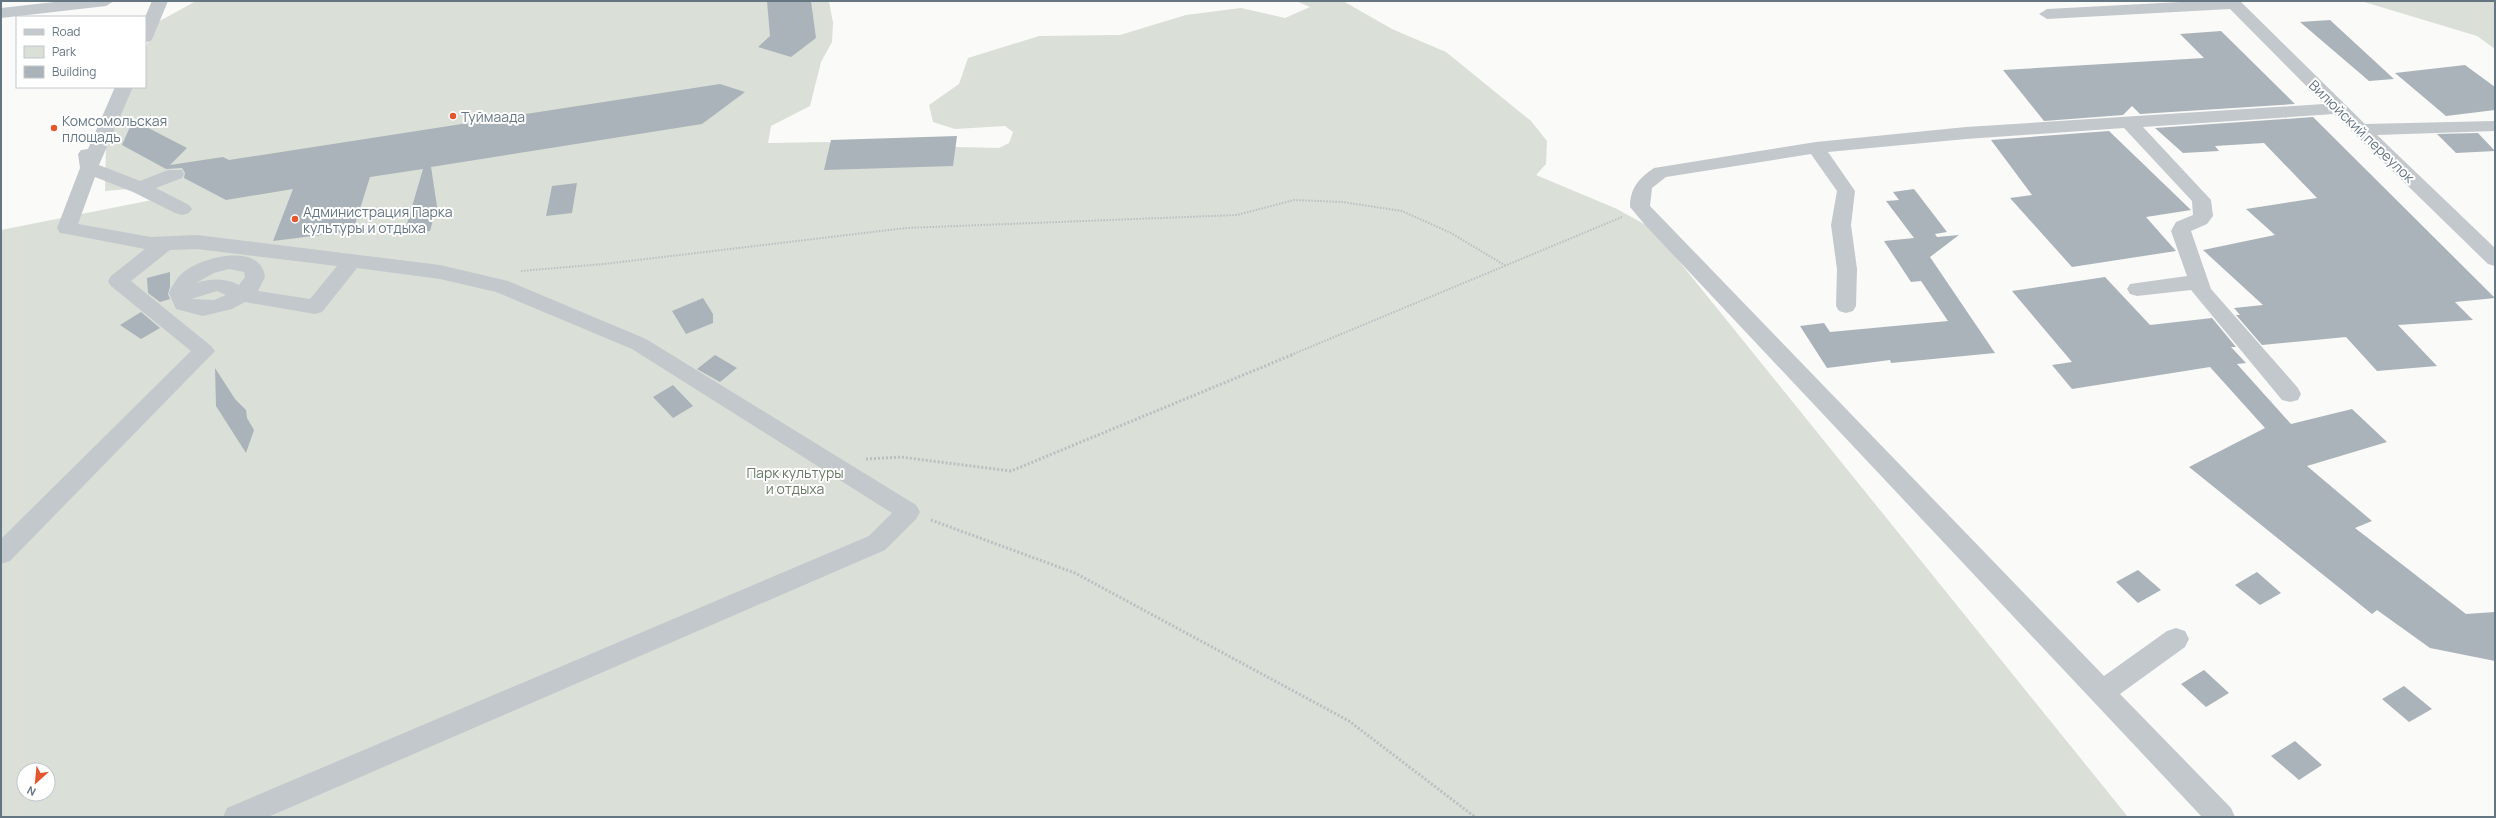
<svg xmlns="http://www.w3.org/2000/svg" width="2496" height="818" viewBox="0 0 2496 818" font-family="Manrope,sans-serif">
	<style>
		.green { fill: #dadfd7; fill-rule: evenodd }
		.building { fill: #aab3b9 }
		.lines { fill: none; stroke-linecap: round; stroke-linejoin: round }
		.path-far1 { stroke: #bbbfc2; stroke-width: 2; stroke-dasharray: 1.5 1.5; stroke-linecap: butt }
		.path { stroke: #bbbfc2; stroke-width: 3; stroke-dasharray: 2 2; stroke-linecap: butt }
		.minor { fill: #c3c8cc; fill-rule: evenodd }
		.poi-dot { fill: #e4572e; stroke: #fff; stroke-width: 1.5 }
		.labels { text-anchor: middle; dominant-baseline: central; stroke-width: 4; stroke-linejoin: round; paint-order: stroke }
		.poi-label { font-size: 14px; fill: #657683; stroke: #fff; text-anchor: start }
		.street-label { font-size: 14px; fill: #657683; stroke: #fff }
		.park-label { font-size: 14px; fill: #687a64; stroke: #fff }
	</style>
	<rect width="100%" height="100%" fill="#fafaf8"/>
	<!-- green -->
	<path class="green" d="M 196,1 L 829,1 L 833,23 L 832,42 L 821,62 L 810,106 L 771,126 L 768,143 L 828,142 L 832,144 L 999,148 L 1009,143 L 1013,132 L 1005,126 L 955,129 L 933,122 L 929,105 L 959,84 L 968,58 L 1039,36 L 1120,35 L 1186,15 L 1241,8 L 1285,18 L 1310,7 L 1296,1 L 1343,1 L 1392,29 L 1446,52 L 1531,121 L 1547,141 L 1546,164 L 1536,175 L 1617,209 L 1653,229 L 2128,817 L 1,817 L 1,230 L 152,200 L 129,189 L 105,191 L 106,141 L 129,87 L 145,87 L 145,49 L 156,23 ZM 24,770 L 48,770 L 48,794 L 24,794 Z
		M 2361,1 L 2495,1 L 2495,49 L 2477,36 Z"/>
	<!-- building -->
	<path class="building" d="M 767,1 L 811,1 L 816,38 L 791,57 L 758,47 L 770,36 Z
		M 2330,20 L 2394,79 L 2369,81 L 2300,22 Z
		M 2221,31 L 2295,104 L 2140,114 L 2132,106 L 2123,115 L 2044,121 L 2003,70 L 2204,58 L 2180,34 Z
		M 2465,65 L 2495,87 L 2495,110 L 2446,116 L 2395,73 Z
		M 720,84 L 745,92 L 702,124 L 431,167 L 437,206 L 430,231 L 404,234 L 423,169 L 370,177 L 353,231 L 273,241 L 293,189 L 226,200 L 184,178 L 185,173 L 182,168 L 166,169 L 122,145 L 133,120 L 187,148 L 170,165 L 223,157 L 229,160 Z
		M 2313,117 L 2495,298 L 2455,302 L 2473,320 L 2398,325 L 2437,366 L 2377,371 L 2346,337 L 2262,345 L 2236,315 L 2240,315 L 2234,308 L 2263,305 L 2203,250 L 2275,235 L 2246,209 L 2317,198 L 2264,143 L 2215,146 L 2219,151 L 2183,153 L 2155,128 Z
		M 2109,131 L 2191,210 L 2146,217 L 2176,251 L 2072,267 L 2010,198 L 2032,195 L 1991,140 Z
		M 2478,133 L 2495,151 L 2456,153 L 2437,134 Z
		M 957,136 L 953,166 L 824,170 L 831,140 Z
		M 577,183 L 572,213 L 546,216 L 552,186 Z
		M 1914,189 L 1947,232 L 1935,234 L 1937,237 L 1959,235 L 1930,257 L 1995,353 L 1891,363 L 1890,360 L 1827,368 L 1800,326 L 1824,323 L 1830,332 L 1948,321 L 1921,281 L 1911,282 L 1884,241 L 1914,238 L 1886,201 L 1899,200 L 1893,192 Z
		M 170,272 L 170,287 L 168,294 L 170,299 L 160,302 L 148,293 L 147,278 Z
		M 2105,277 L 2150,325 L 2212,318 L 2236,347 L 2231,347 L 2246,363 L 2237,364 L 2291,424 L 2352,409 L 2387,442 L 2307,466 L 2372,521 L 2355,528 L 2466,614 L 2495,612 L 2495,661 L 2430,648 L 2377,610 L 2372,614 L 2189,467 L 2265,428 L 2210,367 L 2072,389 L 2052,365 L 2072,362 L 2012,291 Z
		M 703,298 L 713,314 L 713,323 L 686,334 L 672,311 Z
		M 141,312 L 160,328 L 141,339 L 120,325 Z
		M 715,355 L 737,368 L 720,382 L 697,369 Z
		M 215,368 L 235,399 L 246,410 L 247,418 L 254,430 L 246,453 L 216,406 Z
		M 673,385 L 693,406 L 673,418 L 653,397 Z
		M 2138,570 L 2161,590 L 2138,603 L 2116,582 Z
		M 2257,572 L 2281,593 L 2260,605 L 2235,585 Z
		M 2204,670 L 2229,693 L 2206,707 L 2181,684 Z
		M 2404,686 L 2432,709 L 2409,722 L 2382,699 Z
		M 2295,741 L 2322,765 L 2299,780 L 2271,756 Z"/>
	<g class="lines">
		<!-- path-far1 -->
		<path class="path-far1" d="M 521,271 L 604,264 L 906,228 L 1237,215 L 1294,200 L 1342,202 L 1402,211 L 1451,233 L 1506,266
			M 1291,355 L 1622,217"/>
		<!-- path -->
		<path class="path" d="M 866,459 L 901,457 L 1011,471 L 1294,354
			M 931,520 L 1075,573 L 1349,721 L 1475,817"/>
		<!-- minor -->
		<path class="minor" d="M 63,1 L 114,1 L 106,6 L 1,18 L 1,8 Z
			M 152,1 L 168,1 L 153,37 L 151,41 L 145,42 L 145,17 Z
			M 2199,1 L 2240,1 L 2365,124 L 2495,121 L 2495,131 L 2377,135 L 2495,248 L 2495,266 L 2488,264 L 2334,114 L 2143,127 L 2211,200 L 2213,216 L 2207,224 L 2191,231 L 2211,289 L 2298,388 L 2301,394 L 2298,400 L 2290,402 L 2282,400 L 2191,290 L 2137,296 L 2130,294 L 2127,289 L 2130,284 L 2187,276 L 2171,231 L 2176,222 L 2193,215 L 2192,201 L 2124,128 L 1966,139 L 1828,152 L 1855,191 L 1851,225 L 1857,269 L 1856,306 L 1853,311 L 1846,313 L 1839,311 L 1836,306 L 1837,269 L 1831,225 L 1837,191 L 1811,154 L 1666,177 L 1652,188 L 1650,206 L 2104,676 L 2167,631 L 2176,628 L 2185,631 L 2189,639 L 2185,647 L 2120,694 L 2231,808 L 2235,817 L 2202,817 L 1646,226 L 1630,207 C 1630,188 1639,178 1654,168 L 1816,142 L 1966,127 L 2324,104 L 2230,9 L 2047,19 L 2039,14 L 2047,9 Z
			M 115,87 L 133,87 L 99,165 L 140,181 L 168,170 L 182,170 L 184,174 L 182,178 L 156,188 L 189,205 L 192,209 L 189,213 L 182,215 L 175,213 L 133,192 L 95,177 L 78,224 L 151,237 L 197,235 L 440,265 L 508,281 L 646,339 L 916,505 L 920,512 L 916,519 L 885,550 L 268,817 L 223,817 L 227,808 L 869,536 L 892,513 L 632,349 L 496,292 L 440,279 L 357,268 L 322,312 L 315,314 L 245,302 L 232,309 L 203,316 L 176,309 L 169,293 C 173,284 178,276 185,271 C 205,256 261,243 265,277 L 258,291 L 310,299 L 337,266 L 197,249 L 170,250 L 131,281 L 211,346 L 215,351 L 10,561 L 1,564 L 1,539 L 191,351 L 111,286 L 108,281 L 111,276 L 145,249 L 67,234 L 60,233 L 57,228 L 80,168 L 78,154 L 81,150 L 88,149 ZM 229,269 L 244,272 L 245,277 L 239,285 C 225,278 211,278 196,283 L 214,273 ZM 217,291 L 226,295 L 214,300 L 191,299 Z"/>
	</g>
	<!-- markers -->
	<g class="poi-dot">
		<circle cx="453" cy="116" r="4"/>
		<circle cx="54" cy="128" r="4"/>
		<circle cx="295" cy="219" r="4"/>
	</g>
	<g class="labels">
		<!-- poi labels -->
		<g class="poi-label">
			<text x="461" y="116">Туймаада</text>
			<text x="62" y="120">Комсомольская<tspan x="62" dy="16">площадь</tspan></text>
			<text x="303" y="211">Администрация Парка<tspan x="303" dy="16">культуры и отдыха</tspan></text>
		</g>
		<!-- street labels -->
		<g class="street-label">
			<text transform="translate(2362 131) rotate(44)">Вилюйский переулок</text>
		</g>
		<!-- park labels -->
		<g class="park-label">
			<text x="795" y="472">Парк культуры<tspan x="795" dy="16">и отдыха</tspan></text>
		</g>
	</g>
	<!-- border -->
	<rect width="2496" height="818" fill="none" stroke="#657683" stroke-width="4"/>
	<!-- legend -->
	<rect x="16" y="16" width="130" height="72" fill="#ffffff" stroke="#c1c8cd"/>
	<rect x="24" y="29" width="20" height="6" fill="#c3c8cc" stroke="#c1c8cd"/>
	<text x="52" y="36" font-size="12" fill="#657683">Road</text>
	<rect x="24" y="46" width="20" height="12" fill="#dadfd7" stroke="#c1c8cd"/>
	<text x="52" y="56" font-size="12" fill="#657683">Park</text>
	<rect x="24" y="66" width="20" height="12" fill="#aab3b9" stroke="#c1c8cd"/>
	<text x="52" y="76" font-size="12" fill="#657683">Building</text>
	<!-- north arrow -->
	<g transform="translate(36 782) rotate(207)"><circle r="19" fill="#ffffff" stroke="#c1c8cd"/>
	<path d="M0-3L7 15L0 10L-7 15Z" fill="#e4572e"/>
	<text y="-6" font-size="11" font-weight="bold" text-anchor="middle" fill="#657683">N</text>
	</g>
</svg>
